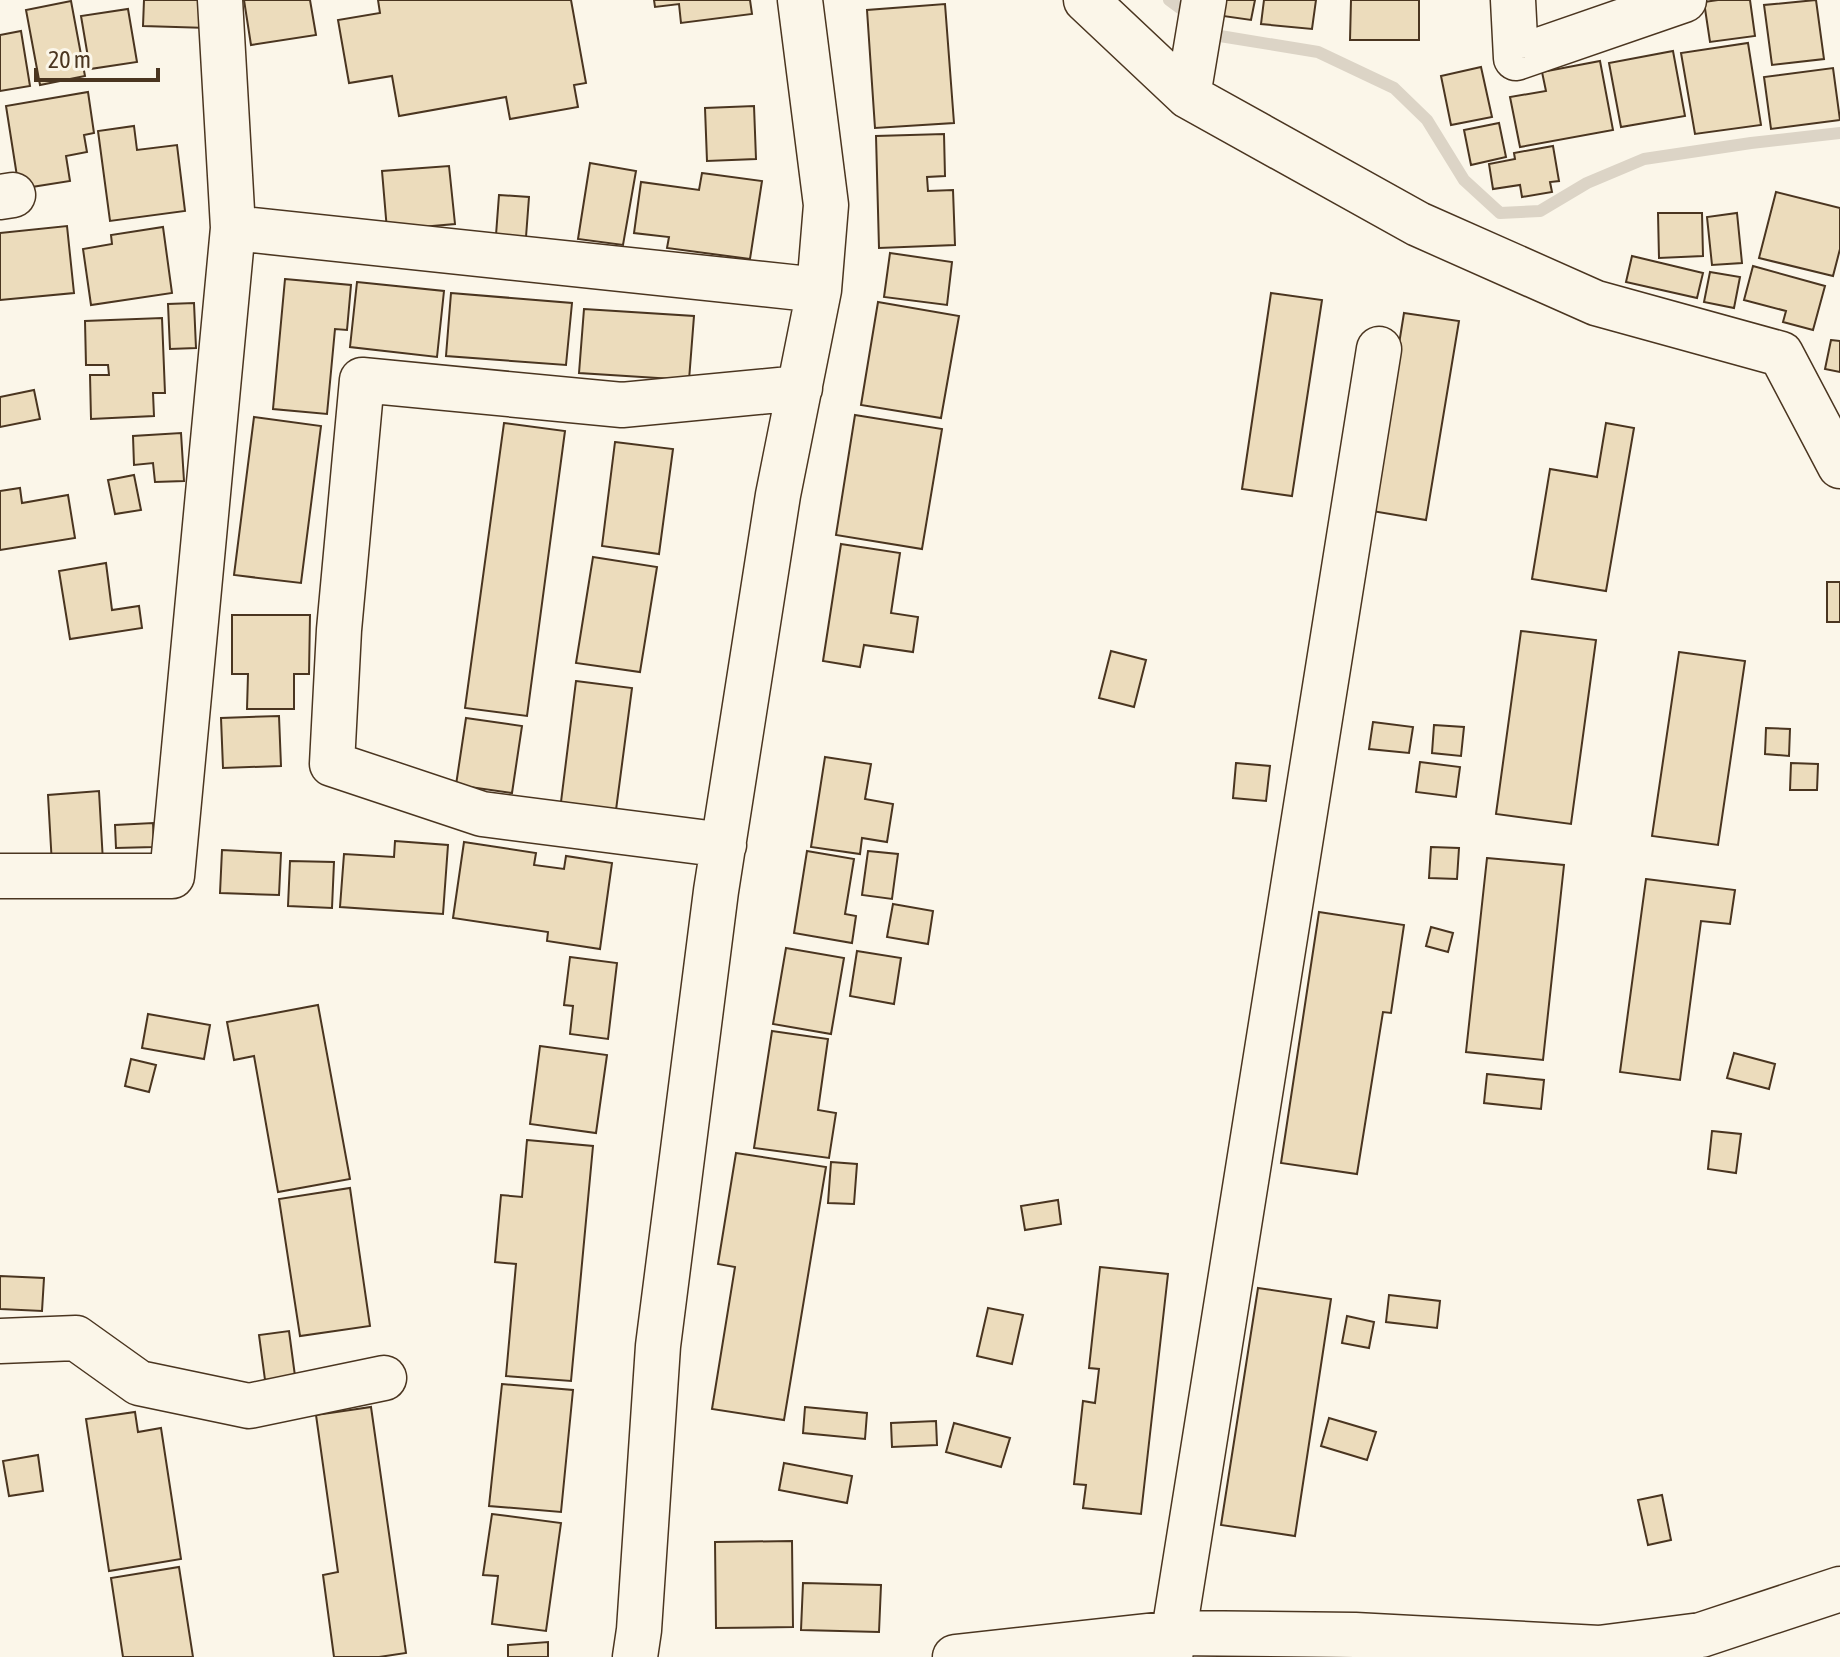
<svg xmlns="http://www.w3.org/2000/svg" width="1840" height="1657" viewBox="0 0 1840 1657" font-family="'Asap Condensed',sans-serif">
	<style>
		.lines { fill: none; stroke-linecap: round; stroke-linejoin: round }
		.stream { stroke: #dcd4c6; stroke-width: 12 }
		.building { fill: #ecdcbc; stroke: #4a3520; stroke-width: 2 }
		.minor-casing { stroke: #4a3520; stroke-width: 47 }
		.minor { stroke: #fbf6e9; stroke-width: 44 }
	</style>
	<rect width="100%" height="100%" fill="#fbf6e9"/>
	<g class="lines">
		<!-- stream -->
		<path class="stream" d="M 1169,0 L 1192,17
			M 1207,27 L 1220,36 L 1318,52 L 1394,88 L 1427,120 L 1464,180 L 1500,213 L 1540,211 L 1587,183 L 1644,159 L 1751,143 L 1840,133"/>
	</g>
	<!-- building -->
	<path class="building" d="M 144,0 L 209,0 L 208,28 L 143,26 Z
		M 244,0 L 310,0 L 316,35 L 251,45 Z
		M 378,0 L 571,0 L 586,83 L 574,85 L 578,107 L 510,119 L 506,97 L 399,116 L 392,76 L 349,83 L 338,20 L 380,13 Z
		M 654,0 L 750,0 L 752,14 L 681,23 L 679,4 L 655,7 Z
		M 1225,0 L 1255,0 L 1251,20 L 1223,16 Z
		M 1264,0 L 1316,0 L 1312,29 L 1261,24 Z
		M 1351,0 L 1419,0 L 1419,40 L 1350,40 Z
		M 1718,0 L 1750,0 L 1755,36 L 1710,42 L 1704,2 Z
		M 1816,0 L 1824,59 L 1772,65 L 1764,5 Z
		M 71,1 L 85,76 L 40,85 L 26,10 Z
		M 945,4 L 954,123 L 875,128 L 867,10 Z
		M 128,9 L 137,62 L 90,69 L 81,16 Z
		M 21,31 L 30,86 L 0,91 L 0,35 Z
		M 1748,43 L 1761,125 L 1695,134 L 1681,53 Z
		M 1673,51 L 1685,116 L 1621,127 L 1609,63 Z
		M 1600,61 L 1613,130 L 1520,147 L 1510,97 L 1546,91 L 1542,72 Z
		M 1481,67 L 1492,117 L 1451,125 L 1441,76 Z
		M 1833,68 L 1840,120 L 1771,129 L 1764,77 Z
		M 88,92 L 94,133 L 84,135 L 87,152 L 66,156 L 70,181 L 19,189 L 6,106 Z
		M 754,106 L 756,159 L 707,161 L 705,108 Z
		M 1499,123 L 1506,157 L 1471,165 L 1464,130 Z
		M 134,126 L 137,150 L 177,145 L 185,211 L 110,221 L 98,131 Z
		M 944,134 L 945,176 L 927,177 L 928,191 L 953,190 L 955,245 L 879,248 L 876,136 Z
		M 1553,146 L 1559,181 L 1550,182 L 1552,192 L 1522,197 L 1520,185 L 1493,189 L 1489,164 L 1515,159 L 1514,153 Z
		M 590,163 L 636,171 L 623,245 L 578,239 Z
		M 449,166 L 455,224 L 387,230 L 382,171 Z
		M 702,173 L 762,181 L 750,259 L 667,248 L 669,237 L 634,233 L 641,182 L 699,190 Z
		M 1776,192 L 1840,208 L 1840,249 L 1833,276 L 1759,258 Z
		M 499,195 L 529,197 L 526,237 L 496,235 Z
		M 1658,213 L 1702,213 L 1703,256 L 1659,258 Z
		M 1737,213 L 1742,263 L 1712,265 L 1707,217 Z
		M 67,226 L 74,293 L 0,300 L 0,233 Z
		M 163,227 L 172,293 L 91,305 L 83,249 L 112,244 L 111,235 Z
		M 890,253 L 952,262 L 947,305 L 884,297 Z
		M 1632,256 L 1703,273 L 1697,298 L 1626,282 Z
		M 1753,266 L 1825,286 L 1813,330 L 1783,322 L 1786,311 L 1744,300 Z
		M 1710,272 L 1740,277 L 1734,308 L 1704,302 Z
		M 285,279 L 351,285 L 347,330 L 335,329 L 327,414 L 273,409 Z
		M 357,282 L 444,291 L 437,357 L 350,347 Z
		M 451,293 L 572,303 L 566,365 L 446,356 Z
		M 1271,293 L 1322,300 L 1292,496 L 1242,489 Z
		M 878,302 L 959,316 L 941,418 L 861,405 Z
		M 194,303 L 196,348 L 170,349 L 168,304 Z
		M 584,309 L 694,316 L 689,380 L 579,373 Z
		M 1404,313 L 1459,321 L 1426,520 L 1372,511 Z
		M 162,318 L 165,393 L 153,393 L 154,416 L 91,419 L 90,375 L 109,375 L 108,365 L 86,365 L 85,321 Z
		M 1831,340 L 1840,341 L 1840,372 L 1825,369 Z
		M 34,390 L 40,419 L 0,427 L 0,397 Z
		M 855,415 L 942,429 L 922,549 L 836,535 Z
		M 254,417 L 321,426 L 301,583 L 234,575 Z
		M 504,423 L 565,431 L 527,716 L 465,708 Z
		M 1606,423 L 1634,428 L 1606,591 L 1532,579 L 1550,469 L 1597,477 Z
		M 181,433 L 184,481 L 155,482 L 153,463 L 134,465 L 133,436 Z
		M 615,442 L 673,449 L 659,554 L 602,546 Z
		M 134,475 L 141,510 L 115,514 L 108,480 Z
		M 20,488 L 22,503 L 68,495 L 75,538 L 0,550 L 0,491 Z
		M 841,544 L 900,553 L 891,613 L 918,617 L 913,652 L 864,645 L 860,667 L 823,661 Z
		M 593,557 L 657,567 L 640,672 L 576,663 Z
		M 106,563 L 112,610 L 139,606 L 142,628 L 70,639 L 59,571 Z
		M 1827,582 L 1840,582 L 1840,622 L 1827,622 Z
		M 232,615 L 310,615 L 309,674 L 294,674 L 294,709 L 247,709 L 248,674 L 232,674 Z
		M 1521,631 L 1596,640 L 1571,824 L 1496,814 Z
		M 1111,651 L 1146,660 L 1134,707 L 1099,698 Z
		M 1679,652 L 1745,661 L 1718,845 L 1652,836 Z
		M 576,681 L 632,688 L 616,810 L 561,802 Z
		M 279,716 L 281,766 L 223,768 L 221,718 Z
		M 466,718 L 522,726 L 512,793 L 456,785 Z
		M 1373,722 L 1413,727 L 1409,753 L 1369,749 Z
		M 1434,725 L 1464,727 L 1461,756 L 1432,753 Z
		M 1766,728 L 1790,729 L 1789,756 L 1765,754 Z
		M 825,757 L 871,764 L 865,799 L 893,804 L 887,842 L 862,838 L 860,854 L 811,847 Z
		M 1420,762 L 1460,767 L 1456,797 L 1416,792 Z
		M 1236,763 L 1270,766 L 1266,801 L 1233,798 Z
		M 1791,763 L 1818,764 L 1817,790 L 1790,790 Z
		M 99,791 L 103,862 L 52,865 L 48,795 Z
		M 153,823 L 154,847 L 116,848 L 115,825 Z
		M 395,841 L 448,845 L 443,914 L 340,907 L 344,854 L 394,857 Z
		M 464,842 L 536,853 L 534,865 L 564,869 L 566,856 L 612,863 L 600,949 L 547,941 L 548,932 L 453,918 Z
		M 1431,847 L 1459,848 L 1457,879 L 1429,878 Z
		M 222,850 L 281,853 L 279,895 L 220,893 Z
		M 807,851 L 854,859 L 845,914 L 856,916 L 852,943 L 794,933 Z
		M 868,851 L 898,854 L 892,899 L 862,895 Z
		M 1487,858 L 1564,865 L 1543,1060 L 1466,1052 Z
		M 290,861 L 334,862 L 332,908 L 288,906 Z
		M 1646,879 L 1735,890 L 1730,924 L 1701,921 L 1680,1080 L 1620,1072 Z
		M 893,904 L 933,911 L 928,944 L 887,937 Z
		M 1319,912 L 1404,925 L 1391,1013 L 1383,1012 L 1357,1174 L 1281,1163 Z
		M 1431,927 L 1453,933 L 1448,952 L 1426,946 Z
		M 786,948 L 844,958 L 831,1034 L 773,1024 Z
		M 857,951 L 901,958 L 894,1004 L 850,996 Z
		M 570,957 L 617,963 L 608,1039 L 570,1034 L 573,1006 L 564,1005 Z
		M 318,1005 L 350,1179 L 278,1192 L 254,1056 L 234,1060 L 227,1022 Z
		M 148,1014 L 210,1025 L 204,1059 L 142,1048 Z
		M 772,1031 L 828,1039 L 818,1110 L 836,1113 L 829,1158 L 754,1148 Z
		M 540,1046 L 607,1055 L 596,1133 L 530,1124 Z
		M 1734,1053 L 1775,1064 L 1769,1089 L 1727,1078 Z
		M 131,1059 L 156,1065 L 149,1092 L 125,1086 Z
		M 1487,1074 L 1544,1080 L 1541,1109 L 1484,1103 Z
		M 1712,1131 L 1741,1134 L 1736,1173 L 1708,1169 Z
		M 527,1140 L 593,1146 L 571,1381 L 506,1376 L 516,1264 L 495,1262 L 501,1195 L 522,1197 Z
		M 736,1153 L 826,1167 L 784,1420 L 712,1409 L 735,1267 L 718,1264 Z
		M 831,1162 L 857,1164 L 854,1204 L 828,1203 Z
		M 350,1188 L 370,1326 L 300,1336 L 279,1199 Z
		M 1058,1200 L 1061,1224 L 1025,1230 L 1021,1206 Z
		M 1100,1267 L 1168,1274 L 1141,1514 L 1083,1508 L 1086,1485 L 1074,1484 L 1083,1401 L 1095,1403 L 1099,1369 L 1089,1368 Z
		M 0,1276 L 44,1278 L 42,1311 L 0,1309 Z
		M 1258,1288 L 1331,1299 L 1295,1536 L 1221,1525 Z
		M 1389,1295 L 1440,1301 L 1437,1328 L 1386,1322 Z
		M 988,1308 L 1023,1315 L 1012,1364 L 977,1356 Z
		M 1347,1316 L 1374,1322 L 1369,1348 L 1342,1343 Z
		M 289,1331 L 295,1376 L 265,1380 L 259,1335 Z
		M 502,1384 L 573,1390 L 561,1512 L 489,1506 Z
		M 371,1407 L 406,1653 L 379,1657 L 334,1657 L 323,1575 L 338,1572 L 316,1415 Z
		M 805,1407 L 867,1413 L 865,1439 L 803,1433 Z
		M 135,1412 L 138,1432 L 161,1428 L 181,1559 L 109,1571 L 86,1419 Z
		M 1329,1418 L 1376,1432 L 1367,1460 L 1321,1446 Z
		M 936,1421 L 937,1445 L 892,1447 L 891,1423 Z
		M 954,1423 L 1010,1438 L 1001,1467 L 946,1452 Z
		M 38,1455 L 43,1491 L 9,1496 L 3,1461 Z
		M 784,1463 L 852,1476 L 847,1503 L 779,1490 Z
		M 1662,1495 L 1671,1540 L 1648,1545 L 1638,1500 Z
		M 492,1514 L 561,1523 L 546,1631 L 492,1624 L 498,1576 L 483,1575 Z
		M 792,1541 L 793,1627 L 716,1628 L 715,1542 Z
		M 179,1567 L 193,1657 L 123,1657 L 111,1578 Z
		M 803,1583 L 881,1585 L 879,1632 L 801,1630 Z
		M 548,1642 L 548,1657 L 508,1657 L 508,1645 Z"/>
	<g class="lines">
		<defs>
			<path id="minor" d="M 1086,0 L 1188,96 L 1418,224 L 1596,303 L 1781,354 L 1840,466
				M 1513,0 L 1516,58 L 1684,0
				M 1188,96 L 1204,0
				M 0,197 L 13,195
				M 233,228 L 819,290
				M 724,845 L 482,814 L 332,764 L 339,630 L 362,380 L 622,405 L 800,388
				M 0,876 L 172,876 L 233,228 L 220,0
				M 0,1341 L 76,1338 L 139,1383 L 249,1406 L 384,1378
				M 635,1657 L 639,1630 L 658,1346 L 716,891 L 778,495 L 819,290 L 826,205 L 800,0
				M 955,1657 L 1174,1633 L 1355,1635 L 1599,1648 L 1701,1635 L 1840,1589
				M 1170,1657 L 1379,349"/>
		</defs>
		<!-- minor casing -->
		<use href="#minor" class="minor-casing"/>
		<!-- minor -->
		<use href="#minor" class="minor"/>
	</g>
	<!-- scale -->
	<path d="M36 68v12h122v-12" fill="none" stroke="#4a3520" stroke-width="4"/>
	<text x="48" y="68" font-size="24" fill="#4a3520" stroke="#fbf6e9" stroke-width="6" paint-order="stroke">20 m</text>
</svg>
